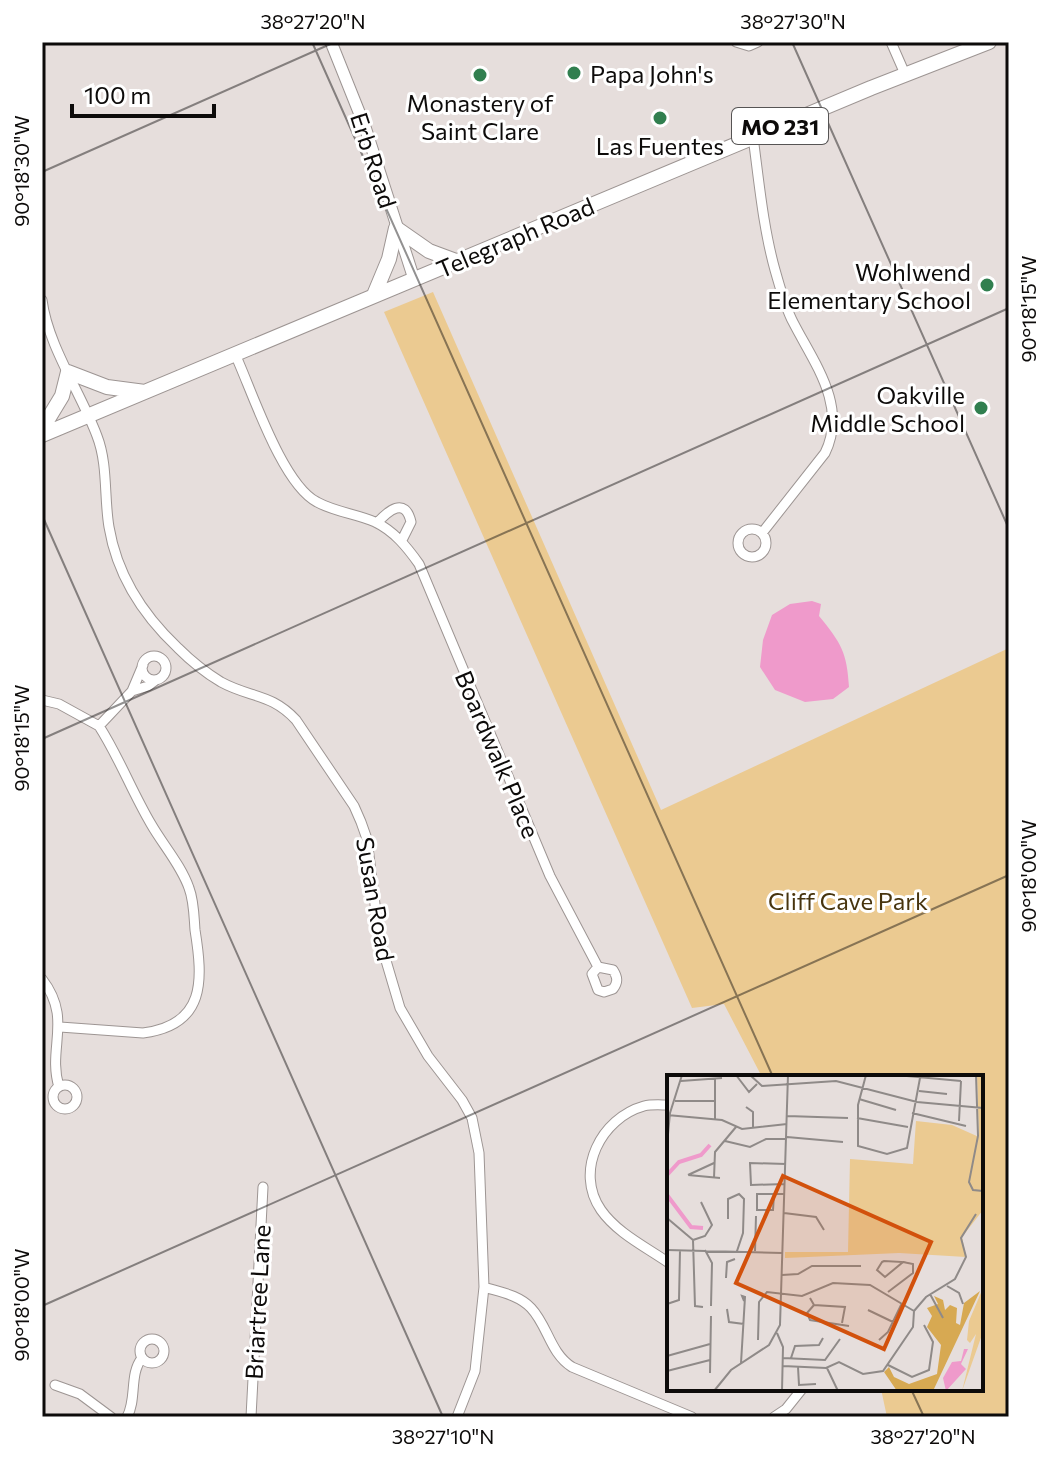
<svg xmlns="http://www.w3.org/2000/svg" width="1051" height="1459" viewBox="0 0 1051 1459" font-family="Commissioner,sans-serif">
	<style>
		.green { fill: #ebca91 }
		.water { fill: #ef9acb }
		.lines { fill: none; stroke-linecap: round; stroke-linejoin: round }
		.minor-casing { stroke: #9d9593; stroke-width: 11 }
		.tertiary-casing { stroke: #9d9593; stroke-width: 13 }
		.primary-casing { stroke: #9d9593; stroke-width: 16 }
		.minor { stroke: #fff; stroke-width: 9 }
		.tertiary { stroke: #fff; stroke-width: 11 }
		.primary { stroke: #fff; stroke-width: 14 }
		.ticks { fill: none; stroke: #0d0b0a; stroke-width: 2; stroke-opacity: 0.45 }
		.poi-dot { fill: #317f4f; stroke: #fff; stroke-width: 3 }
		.labels { text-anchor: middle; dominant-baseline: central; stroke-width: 6; stroke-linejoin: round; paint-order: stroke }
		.shield { fill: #fff; stroke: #565454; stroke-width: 2 }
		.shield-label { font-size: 22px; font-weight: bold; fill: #0d0b0a }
		.poi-label { font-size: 24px; fill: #0d0b0a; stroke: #fff }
		.street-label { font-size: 24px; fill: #0d0b0a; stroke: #fff }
		.park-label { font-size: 24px; fill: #47340e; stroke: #fff }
		.inset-river { fill: none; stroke: #ef9acb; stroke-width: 4 }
		.inset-road { fill: none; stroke: #8f8a88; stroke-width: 2 }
		.view { fill: #d2510c; fill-opacity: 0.15; stroke: #d2510c; stroke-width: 4 }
		.inset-edge { fill: none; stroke: #0d0b0a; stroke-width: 4 }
		.neatline { fill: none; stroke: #0d0b0a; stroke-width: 3 }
		.ticks-label { font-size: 20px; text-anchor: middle; fill: #0d0b0a }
	</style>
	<rect width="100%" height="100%" fill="#e6dedc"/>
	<!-- green -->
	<path class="green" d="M 433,292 L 661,810 L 1009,648 L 1009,1417 L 887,1417 L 881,1389 L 981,1389 L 981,1077 L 762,1077 L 724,1004 L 692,1008 L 384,312 Z"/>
	<!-- water -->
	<path class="water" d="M 812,601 L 821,604 L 819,616 C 841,643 847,652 849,687 L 833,699 L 805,702 L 775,690 L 760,667 L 763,640 L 772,615 L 790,604 Z"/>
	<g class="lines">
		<defs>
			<path id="minor" d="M 736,42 L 749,46 L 758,42
				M 891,42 L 905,74
				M 753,137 C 759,181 763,227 775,270 C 780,287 785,307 793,322 C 814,363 848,406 825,453 L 762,533
				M 42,300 C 48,346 81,393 97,436 C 108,464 104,498 109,527 C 117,575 143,615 178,648 C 190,660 206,673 221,682 C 250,698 271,693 296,720 L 354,806 L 361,822 L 367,839 L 379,937 L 400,1008 L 428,1056 L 462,1100 L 472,1118 L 479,1153 L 484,1287 L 475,1371 L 457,1417
				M 235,354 C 252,391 282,484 317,502 C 335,512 357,514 375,522 C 394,531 407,547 419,564 L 550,876 L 598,967 L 613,970 C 618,978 618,982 613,989 L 604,992 L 598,990 L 592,974 L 598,967
				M 377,523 C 388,511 405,496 411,522 L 402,540
				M738 543a14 14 0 1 1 28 0a14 14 0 1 1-28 0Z
				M142 668a12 12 0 1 1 24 0a12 12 0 1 1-24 0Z
				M 132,691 L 148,686 L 156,680
				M 42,700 L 59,704 L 99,726
				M 42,979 C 73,1019 47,1048 59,1087
				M 60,1027 L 143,1033 C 206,1025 203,980 195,930 C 194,917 194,901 189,888 C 181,865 163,845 151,824 C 132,792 119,757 99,726 L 132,691 L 143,665
				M53 1097a12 12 0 1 1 24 0a12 12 0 1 1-24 0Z
				M 669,1105 C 661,1105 652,1104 644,1106 C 601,1118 574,1171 601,1210 C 617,1233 646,1247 669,1263
				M 484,1287 C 500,1292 519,1295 531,1308 C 548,1326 550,1353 572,1367 L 692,1417
				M140 1351a12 12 0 1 1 24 0a12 12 0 1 1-24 0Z
				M 55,1385 L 80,1394 L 111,1417
				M 127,1417 C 137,1399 129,1374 142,1358
				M 251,1417 L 263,1187
				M 774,1417 L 786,1409 L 802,1389"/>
			<path id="tertiary" d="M 331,42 L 365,127 L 414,279"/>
			<path id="primary" d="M 374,295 L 389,259 L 396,228 L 429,251 L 456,261
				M 42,429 L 62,396 L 68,372 L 107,387 L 145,392
				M 42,435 L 871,88 L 989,42"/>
		</defs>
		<!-- minor casing -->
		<use href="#minor" class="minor-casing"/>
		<!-- tertiary casing -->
		<use href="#tertiary" class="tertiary-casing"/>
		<!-- primary casing -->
		<use href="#primary" class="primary-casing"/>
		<!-- minor -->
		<use href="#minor" class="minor"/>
		<!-- tertiary -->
		<use href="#tertiary" class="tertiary"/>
		<!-- primary -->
		<use href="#primary" class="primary"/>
	</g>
	<!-- ticks -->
	<path class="ticks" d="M 312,42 L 773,1077M 792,42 L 1009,529M 42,172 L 335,42M 42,515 L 443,1417M 42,739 L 1009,308M 42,1306 L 1009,875M 911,1389 L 924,1417"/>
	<!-- markers -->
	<g class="poi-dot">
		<circle cx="574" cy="73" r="8"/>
		<circle cx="480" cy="75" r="8"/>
		<circle cx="660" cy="118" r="8"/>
		<circle cx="987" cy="285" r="8"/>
		<circle cx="981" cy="408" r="8"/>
	</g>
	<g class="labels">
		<!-- shield labels -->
		<rect class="shield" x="732" y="108" width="96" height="36" rx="6"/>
		<g class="shield-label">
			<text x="780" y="126">MO 231</text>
		</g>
		<!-- poi labels -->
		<g class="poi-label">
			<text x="590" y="73" text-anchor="start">Papa John's</text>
			<text x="480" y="102">Monastery of<tspan x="480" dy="28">Saint Clare</tspan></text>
			<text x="660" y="145">Las Fuentes</text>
			<text x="971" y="271" text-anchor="end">Wohlwend<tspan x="971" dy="28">Elementary School</tspan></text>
			<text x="965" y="394" text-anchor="end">Oakville<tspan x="965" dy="28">Middle School</tspan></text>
		</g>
		<!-- street labels -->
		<g class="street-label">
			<text transform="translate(374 160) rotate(72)">Erb Road</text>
			<text transform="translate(515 237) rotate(-23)">Telegraph Road</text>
			<text transform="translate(498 754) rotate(67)">Boardwalk Place</text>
			<text transform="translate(376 899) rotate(80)">Susan Road</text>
			<text transform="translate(257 1302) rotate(-87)">Briartree Lane</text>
		</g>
		<!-- park labels -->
		<g class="park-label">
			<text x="848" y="900">Cliff Cave Park</text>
		</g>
	</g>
	<!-- overview -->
	<g transform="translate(667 1075)">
		<rect width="316" height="316" fill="#e6dedc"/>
		<path d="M 310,0 L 316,0 L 316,135 L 295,162 L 299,182 L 232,178 L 118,183 L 118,177 L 181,177 L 183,84 L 246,89 L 249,46 L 285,50 L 312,62 ZM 316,213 L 316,257 L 295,316 L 309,259 L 303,268 L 300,265 L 302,246 Z" fill="#ebca91"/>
		<path d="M 313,216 L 266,316 L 230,316 L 217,297 L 222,292 L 227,302 L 242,309 L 270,299 L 274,270 L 260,252 L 265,241 L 260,233 L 271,229 L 267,221 L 276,225 L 278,235 L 283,230 L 290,233 L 289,248 L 293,250 L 297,228 Z" fill="#d7a952"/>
		<path d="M 297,274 L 301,274 L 294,289 L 299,294 L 279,316 L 276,303 L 285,287 L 294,286 Z" fill="#ef9acb"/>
		<path class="inset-river" d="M 0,100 L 12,87 L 34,80 L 43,70M 0,120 L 24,152 L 36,153"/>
		<path class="inset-road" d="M 69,0 L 82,17 L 90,9M 83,0 L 95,11 L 169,6 L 250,27 L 316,33M 199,0 L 191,30 L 191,71 L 220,79 L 240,73 L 253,3M 229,0 L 294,6M 309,0 L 311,61 L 302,107 L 306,115 L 316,116M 14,6 L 55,3M 252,16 L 280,19M 192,24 L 229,35M 8,26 L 47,26M 79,32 L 86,37 L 86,54M 245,38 L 299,51M 0,40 L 55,45 L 75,54 L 120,49M 120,41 L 181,43M 190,43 L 241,52M 48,45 L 48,4M 292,46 L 294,6M 120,62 L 176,67M 58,66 L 83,72 L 99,64 L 119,64M 0,70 L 3,38 L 15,0M 21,100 L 53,103M 21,100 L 47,88M 47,103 L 48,77 L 69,52M 118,109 L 84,110 L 83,88 L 119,89M 107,119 L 106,135 L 90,135 L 90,119 L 117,119M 117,138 L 149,142 L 157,155M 0,143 L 26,165M 61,144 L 61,124 L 72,119 L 77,124 L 76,158 L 70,176M 26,165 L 28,231 L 36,232M 26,165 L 38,161 L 45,150 L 34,127M 0,175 L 115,178M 38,175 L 45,188 L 44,231M 88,176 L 89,141M 215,187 L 217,186 L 236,187 L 218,202 L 210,195 ZM 115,200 L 131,199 L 145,191 L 194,191M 59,203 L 60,187 L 68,184M 280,211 L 292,218 L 296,229M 221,217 L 246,198 L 246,189 L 236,187M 263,219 L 276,243M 143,223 L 147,230 L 178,232 L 175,248M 0,229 L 12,225 L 13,175M 147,230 L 140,238 L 143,245 L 182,251M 60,234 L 62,247 L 77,249M 201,235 L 226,247M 247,236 L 259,222 L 288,204 L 299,182 L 294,163 L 309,139M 110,258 L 116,272 L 115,316M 91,265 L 92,227 L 100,217 L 135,221 L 166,208 L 203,210 L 247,236M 212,265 L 221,257 L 235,228M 0,281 L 43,269M 116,283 L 158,285 L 173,264M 124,283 L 128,271 L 152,270 L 156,263M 74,288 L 78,222 L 75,221 L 77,226M 221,290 L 245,302 L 262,295 L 266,267 L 257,250M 116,291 L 159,293 L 172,287 L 196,299 L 216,296 L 246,252 L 247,236M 131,292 L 132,310 L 149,309M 160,293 L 171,316M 0,296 L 43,285M 43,298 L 44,241M 47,316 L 64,295 L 102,270 L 113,250 L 121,0"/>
		<path class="view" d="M 116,101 L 264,167 L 217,274 L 69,208 Z"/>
		<rect width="316" height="316" class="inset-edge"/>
	</g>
	<!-- border -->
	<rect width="1051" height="1459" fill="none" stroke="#ffffff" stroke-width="88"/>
	<!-- scale -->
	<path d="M72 104v12h142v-12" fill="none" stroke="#0d0b0a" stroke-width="4"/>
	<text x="84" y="104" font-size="24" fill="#0d0b0a" stroke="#ffffff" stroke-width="6" paint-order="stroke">100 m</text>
	<rect x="44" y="44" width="963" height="1371" class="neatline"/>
	<g class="ticks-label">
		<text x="313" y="29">38°27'20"N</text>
		<text x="793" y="29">38°27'30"N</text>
		<text transform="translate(22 171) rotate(-90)" y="7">90°18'30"W</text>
		<text transform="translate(1029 309) rotate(-90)" y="7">90°18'15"W</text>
		<text transform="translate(22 738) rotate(-90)" y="7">90°18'15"W</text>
		<text transform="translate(1029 876) rotate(-90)" y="7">90°18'00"W</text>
		<text transform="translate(22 1305) rotate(-90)" y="7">90°18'00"W</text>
		<text x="443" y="1444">38°27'10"N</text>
		<text x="923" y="1444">38°27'20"N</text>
	</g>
</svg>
